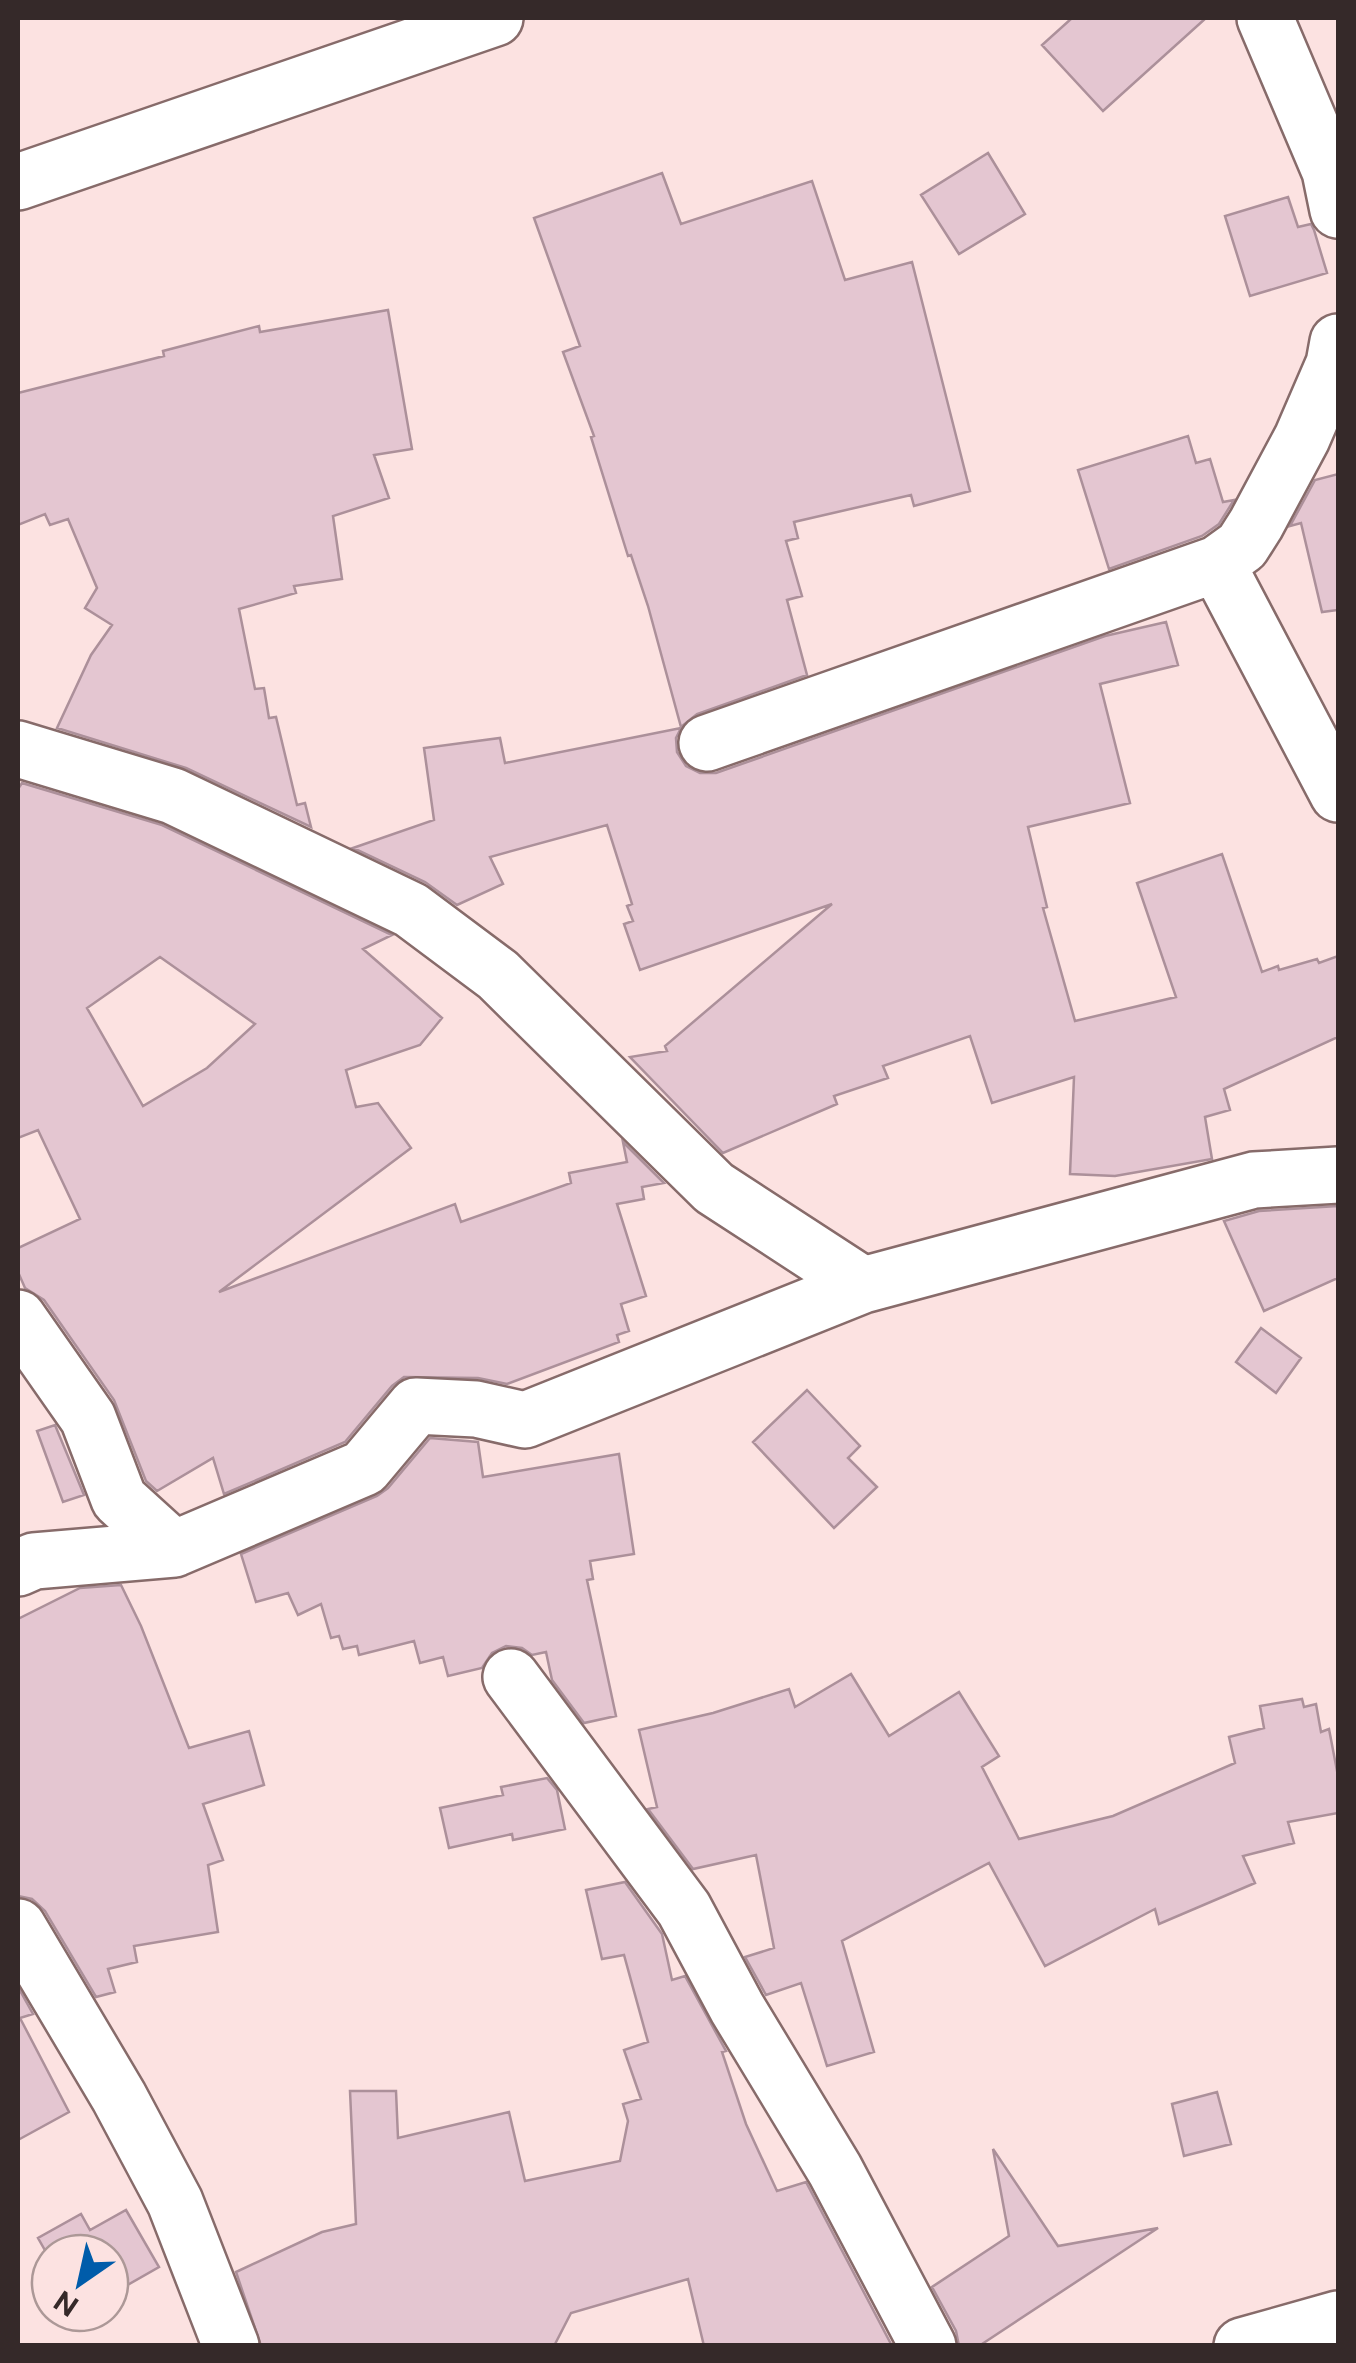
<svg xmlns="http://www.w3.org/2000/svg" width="1356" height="2363" viewBox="0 0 1356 2363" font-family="'Public Sans',sans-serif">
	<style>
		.building { fill: #e4c6d1; stroke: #ac909a; stroke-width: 2.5; fill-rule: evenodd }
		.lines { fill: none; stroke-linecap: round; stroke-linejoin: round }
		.minor-casing { stroke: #876b6a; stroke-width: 60 }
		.primary-casing { stroke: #876b6a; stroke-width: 60 }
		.minor { stroke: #fff; stroke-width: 55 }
		.primary { stroke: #fff; stroke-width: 55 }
	</style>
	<rect width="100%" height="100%" fill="#fce2e1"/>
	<!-- building -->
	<path class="building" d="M 1072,18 L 1206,18 L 1103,111 L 1042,45 Z
		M 988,153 L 1025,214 L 959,254 L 921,195 Z
		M 662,173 L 681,224 L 812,181 L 845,280 L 912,262 L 970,491 L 914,506 L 911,495 L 794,522 L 798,538 L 786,541 L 802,596 L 787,600 L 807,675 L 697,714 L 681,727 L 648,606 L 631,555 L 628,556 L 591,437 L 594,436 L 563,352 L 580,346 L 534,218 Z
		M 1288,197 L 1298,227 L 1311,224 L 1314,230 L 1327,273 L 1250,296 L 1225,216 Z
		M 388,310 L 412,449 L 374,455 L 389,498 L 333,516 L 342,579 L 294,586 L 296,593 L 239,609 L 255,689 L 264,688 L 269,718 L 276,717 L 297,805 L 305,803 L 311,827 L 186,768 L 57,728 L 91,655 L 112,625 L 85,608 L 97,588 L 68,519 L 50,525 L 45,514 L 18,525 L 18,393 L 164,356 L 163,351 L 259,326 L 260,332 Z
		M 1188,436 L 1196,463 L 1210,459 L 1223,502 L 1234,500 L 1219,524 L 1202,536 L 1109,569 L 1078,470 Z
		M 1338,474 L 1338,610 L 1322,612 L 1301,523 L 1290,526 L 1315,480 Z
		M 1166,622 L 1178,665 L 1100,684 L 1130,803 L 1028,827 L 1047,907 L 1043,908 L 1075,1021 L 1176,997 L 1137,883 L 1222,854 L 1262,972 L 1278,966 L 1279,970 L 1317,959 L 1319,963 L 1338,956 L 1338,1037 L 1224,1089 L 1230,1110 L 1205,1117 L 1212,1159 L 1115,1176 L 1070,1174 L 1074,1077 L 992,1103 L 970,1036 L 883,1066 L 888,1078 L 834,1096 L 837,1104 L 723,1153 L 630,1057 L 667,1051 L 665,1046 L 832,904 L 640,970 L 624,924 L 633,921 L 627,906 L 632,904 L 607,825 L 490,857 L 503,884 L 457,905 L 425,882 L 353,848 L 434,820 L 424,748 L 500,738 L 505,763 L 681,728 L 676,738 L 677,752 L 686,766 L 700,773 L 716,773 L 1105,636 Z
		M 22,783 L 162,825 L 392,935 L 363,949 L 442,1018 L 420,1045 L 346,1070 L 356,1107 L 378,1103 L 411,1148 L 219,1292 L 455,1204 L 461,1222 L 571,1183 L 569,1173 L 627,1162 L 623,1142 L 664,1183 L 642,1187 L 644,1199 L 617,1204 L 646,1296 L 621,1304 L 629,1331 L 617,1335 L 619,1342 L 507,1384 L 478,1378 L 404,1377 L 392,1386 L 345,1442 L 224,1494 L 213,1458 L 157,1491 L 146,1481 L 114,1400 L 44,1300 L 25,1288 L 18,1272 L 18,1248 L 80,1219 L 38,1130 L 18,1138 L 18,789 ZM 160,957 L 255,1024 L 207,1068 L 143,1106 L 87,1008 Z
		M 1338,1206 L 1338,1278 L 1264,1311 L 1224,1221 L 1259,1211 Z
		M 1261,1328 L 1301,1358 L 1276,1393 L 1236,1362 Z
		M 807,1390 L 860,1446 L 848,1458 L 877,1487 L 834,1528 L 753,1442 Z
		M 55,1425 L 84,1495 L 63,1502 L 37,1431 Z
		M 430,1438 L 478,1442 L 483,1477 L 619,1454 L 634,1554 L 590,1561 L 593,1579 L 587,1580 L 616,1716 L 584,1723 L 552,1680 L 546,1652 L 532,1655 L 522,1648 L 506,1646 L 492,1653 L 482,1668 L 448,1676 L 443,1657 L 420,1663 L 414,1641 L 359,1655 L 357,1646 L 343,1649 L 339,1636 L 331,1638 L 321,1604 L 298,1615 L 288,1593 L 256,1602 L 241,1554 L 377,1496 L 388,1488 Z
		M 121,1585 L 141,1626 L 189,1748 L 249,1731 L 264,1785 L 203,1804 L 223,1860 L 208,1865 L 218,1932 L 134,1946 L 137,1962 L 108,1969 L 115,1992 L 96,1997 L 45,1911 L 32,1899 L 18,1896 L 18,1619 L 80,1588 Z
		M 851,1674 L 889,1736 L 959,1692 L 999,1756 L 982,1767 L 1019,1839 L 1113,1816 L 1235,1763 L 1229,1737 L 1264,1728 L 1260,1706 L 1302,1699 L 1304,1707 L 1316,1704 L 1321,1732 L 1329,1729 L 1338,1776 L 1338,1813 L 1288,1822 L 1294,1843 L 1243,1856 L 1255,1883 L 1159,1924 L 1155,1909 L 1045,1966 L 989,1863 L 842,1941 L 874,2052 L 827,2066 L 801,1983 L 766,1995 L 745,1957 L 774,1948 L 756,1855 L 693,1869 L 648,1809 L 657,1807 L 639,1730 L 713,1713 L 789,1689 L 795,1707 Z
		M 547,1778 L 557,1790 L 565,1829 L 513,1840 L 512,1834 L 449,1848 L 440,1808 L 503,1795 L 501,1787 Z
		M 625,1882 L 662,1934 L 672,1980 L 685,1976 L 726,2051 L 722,2052 L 746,2124 L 777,2191 L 806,2182 L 892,2346 L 704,2346 L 688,2279 L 571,2313 L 554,2346 L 261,2346 L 236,2272 L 322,2232 L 356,2224 L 350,2091 L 396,2091 L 398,2138 L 509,2112 L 525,2181 L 620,2161 L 628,2121 L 623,2104 L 641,2099 L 624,2050 L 648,2042 L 624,1955 L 602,1959 L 586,1890 Z
		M 18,1987 L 33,2014 L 20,2018 L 69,2112 L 18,2140 Z
		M 1217,2092 L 1231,2144 L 1184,2156 L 1172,2104 Z
		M 993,2149 L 1058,2246 L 1158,2228 L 979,2346 L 959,2346 L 956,2331 L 932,2287 L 1009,2236 Z
		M 126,2210 L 159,2267 L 110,2295 L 110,2253 L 50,2253 L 50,2259 L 38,2238 L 81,2214 L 90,2230 Z"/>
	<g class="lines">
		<defs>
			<path id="minor" d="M 1265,18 L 1330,171 L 1338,210
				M 1217,564 L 1338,794
				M 707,743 L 1217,564 L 1242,546 L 1256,524 L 1302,438 L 1334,364 L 1338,342
				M 18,749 L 173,796 L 411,910 L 498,975 L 714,1188 L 863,1285
				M 18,1318 L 88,1418 L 119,1499 L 174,1549
				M 18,1568 L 34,1561 L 174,1549 L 364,1468 L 416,1406 L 476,1409 L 525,1420 L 863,1285 L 1254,1180 L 1338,1175
				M 511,1677 L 684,1909 L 737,2008 L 835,2170 L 928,2346
				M 18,1927 L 119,2097 L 175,2202 L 231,2346
				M 1242,2346 L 1338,2319"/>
			<path id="primary" d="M 18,182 L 495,18"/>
		</defs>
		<!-- minor casing -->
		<use href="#minor" class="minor-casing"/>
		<!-- primary casing -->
		<use href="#primary" class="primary-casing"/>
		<!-- minor -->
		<use href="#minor" class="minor"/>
		<!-- primary -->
		<use href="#primary" class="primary"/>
	</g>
	<!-- border -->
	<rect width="1356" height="2363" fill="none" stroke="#352929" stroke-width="40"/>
	<!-- north arrow -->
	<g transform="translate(80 2283) rotate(214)"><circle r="48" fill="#fce2e1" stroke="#ac9897" stroke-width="2.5"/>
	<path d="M0-8L18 38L0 25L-18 38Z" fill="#005caa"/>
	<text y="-15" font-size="28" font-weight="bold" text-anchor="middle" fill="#352929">N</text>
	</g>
</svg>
